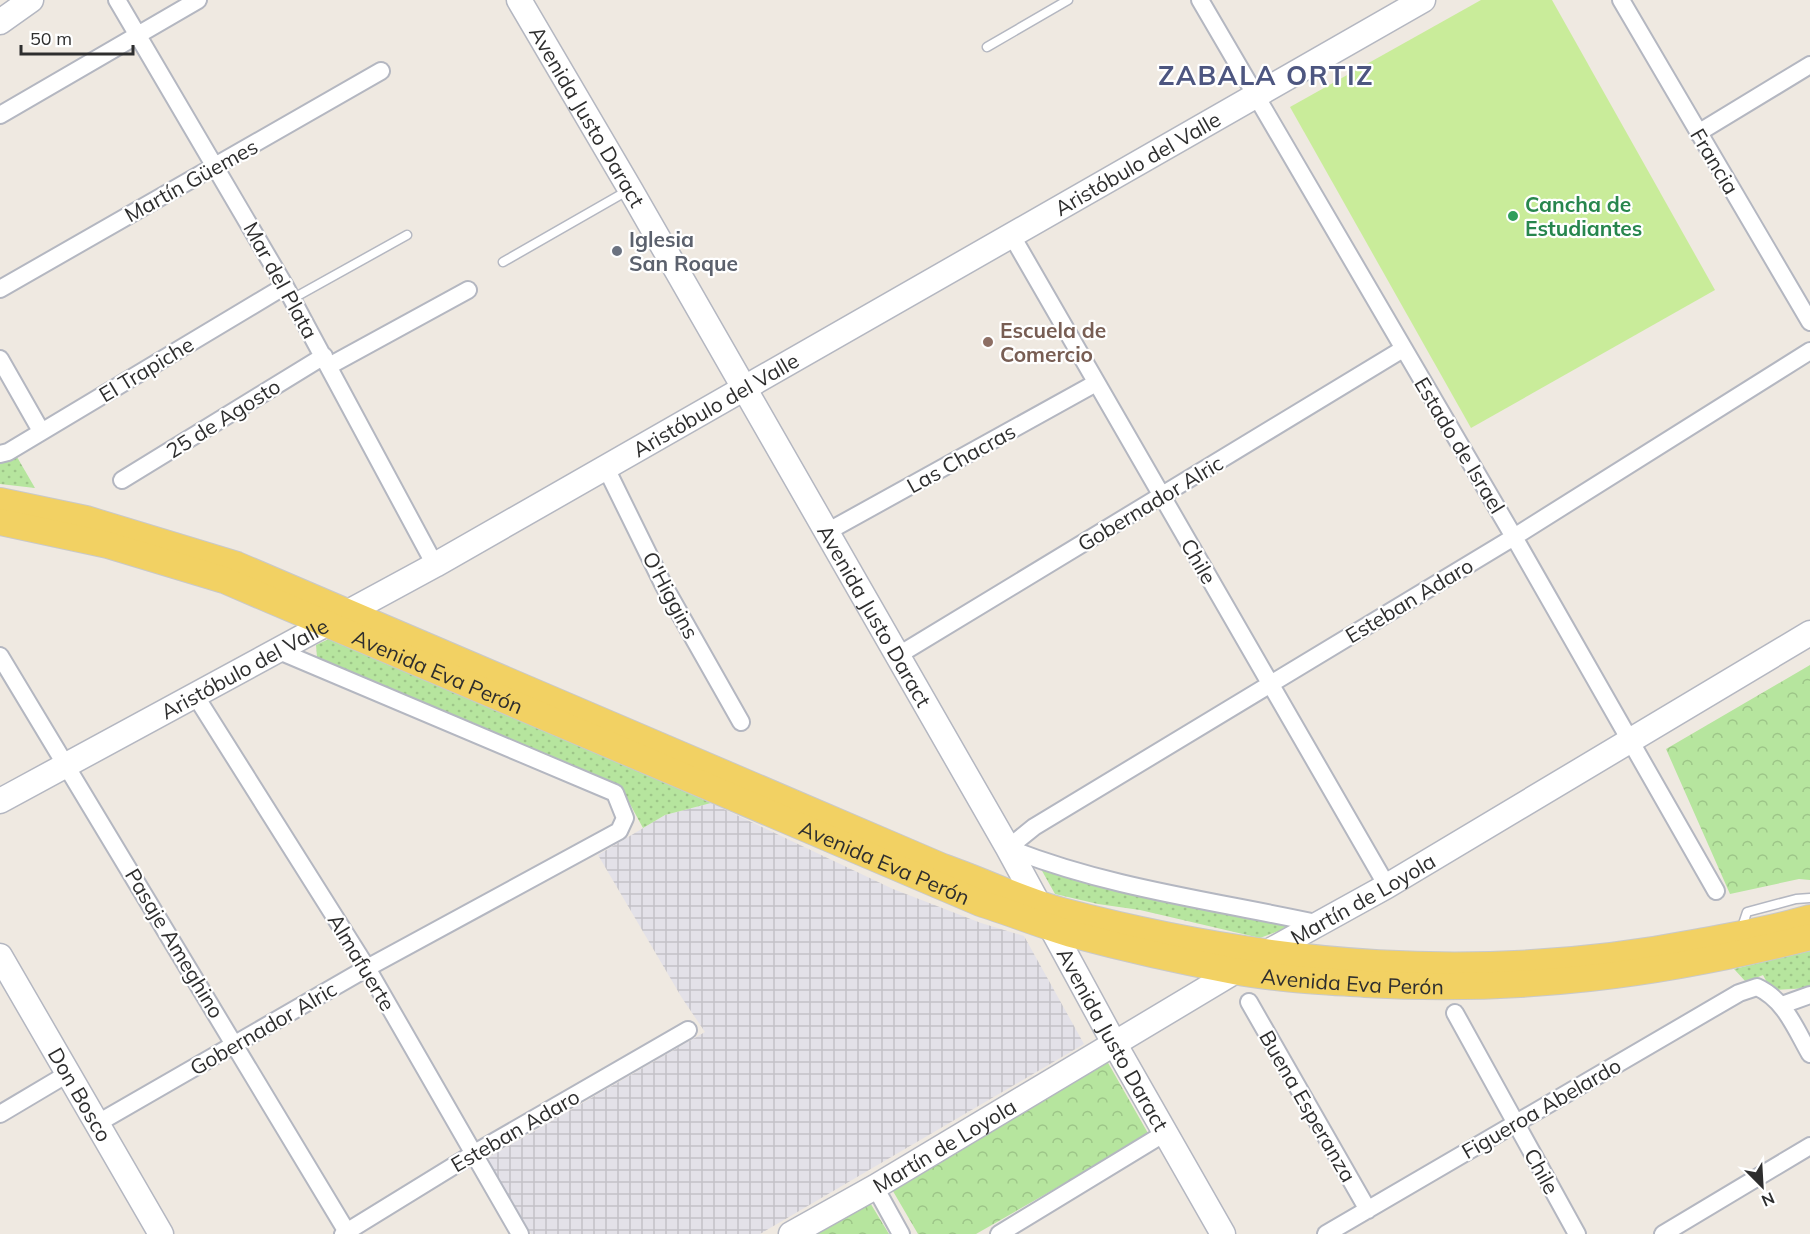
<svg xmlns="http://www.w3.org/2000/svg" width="1810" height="1234" viewBox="0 0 1810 1234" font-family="Mulish,sans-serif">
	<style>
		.industrial { fill: url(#industrial-grid) }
		.grass { fill: url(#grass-dots) }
		.park { fill: url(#park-crowns) }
		.pitch { fill: #c9ec9a }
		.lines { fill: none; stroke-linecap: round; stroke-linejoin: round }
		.lane-casing { stroke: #b4b7c1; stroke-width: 11 }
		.street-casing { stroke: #b4b7c1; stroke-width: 20 }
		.secondary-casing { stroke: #b4b7c1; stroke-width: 27 }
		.primary-casing { stroke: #c9c9c9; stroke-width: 28 }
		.lane { stroke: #fff; stroke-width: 8 }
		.street { stroke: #fff; stroke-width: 16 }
		.secondary { stroke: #fff; stroke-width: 24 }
		.primary { stroke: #f2d163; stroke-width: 26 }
		.leisure-dot { fill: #2e9e5b; stroke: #fff; stroke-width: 2 }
		.worship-dot { fill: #6b7280; stroke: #fff; stroke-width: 2 }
		.education-dot { fill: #8d6e63; stroke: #fff; stroke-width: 2 }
		.labels { text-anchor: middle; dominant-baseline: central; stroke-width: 4.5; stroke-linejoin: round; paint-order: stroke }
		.street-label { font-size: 21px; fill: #2e2e2e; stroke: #fff }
		.leisure-label { font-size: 21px; font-weight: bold; fill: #27864d; stroke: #fff; text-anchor: start }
		.worship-label { font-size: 21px; font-weight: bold; fill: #5b616d; stroke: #fff; text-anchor: start }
		.education-label { font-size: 21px; font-weight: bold; fill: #785e54; stroke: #fff; text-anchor: start }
		.district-label { font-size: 27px; font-weight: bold; letter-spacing: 1.5px; fill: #4d5680; stroke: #fff }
	</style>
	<defs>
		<pattern id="industrial-grid" width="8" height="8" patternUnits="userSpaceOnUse" patternTransform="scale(1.5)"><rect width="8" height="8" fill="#e3e1e8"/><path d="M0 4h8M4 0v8" fill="none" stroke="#c3c1c7"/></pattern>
		<pattern id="grass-dots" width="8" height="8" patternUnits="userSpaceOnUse" patternTransform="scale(1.5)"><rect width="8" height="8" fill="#b6e59e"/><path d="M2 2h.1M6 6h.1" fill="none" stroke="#9dc588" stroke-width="1.8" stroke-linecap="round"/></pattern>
		<pattern id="park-crowns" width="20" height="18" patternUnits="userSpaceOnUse" patternTransform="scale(1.5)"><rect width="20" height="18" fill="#b6e59e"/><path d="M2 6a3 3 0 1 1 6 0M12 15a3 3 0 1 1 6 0" fill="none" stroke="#9dc588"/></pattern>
	</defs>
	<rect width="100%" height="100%" fill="#efe9e1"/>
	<!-- industrial -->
	<path class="industrial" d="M 711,803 L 893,889 L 981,923 L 1024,936 L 1084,1044 L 760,1234 L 531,1234 L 486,1159 L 705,1032 L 682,998 L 598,855 L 665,815 Z"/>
	<!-- grass -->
	<path class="grass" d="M 17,457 L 35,488 L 0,484 L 0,464 Z
		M 333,637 L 711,803 L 665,815 L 643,828 L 624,793 L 324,664 L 317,657 L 316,645 Z
		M 1041,869 L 1294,925 L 1260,938 L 1140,910 L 1098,904 L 1055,894 Z
		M 1810,951 L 1810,988 L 1771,990 L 1763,975 L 1746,982 L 1734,969 Z"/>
	<!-- park -->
	<path class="park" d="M 1810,665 L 1810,880 L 1799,879 L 1730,894 L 1666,749 Z
		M 1107,1061 L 1149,1135 L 976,1234 L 918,1234 L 890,1186 Z
		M 869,1201 L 889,1234 L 814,1234 Z"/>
	<!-- pitch -->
	<path class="pitch" d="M 1481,0 L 1552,0 L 1715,290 L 1471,428 L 1290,107 Z"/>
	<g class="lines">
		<defs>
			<path id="lane" d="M 987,47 L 1068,0
				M 503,262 L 627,191
				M 292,299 L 407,235
				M 1741,930 L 1747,912 L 1796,899 L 1810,898"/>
			<path id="street" d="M 117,0 L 285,286 L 435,565
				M 1200,0 L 1514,537 L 1716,891
				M 1621,0 L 1810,322
				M 0,115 L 198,0
				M 1698,133 L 1810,65
				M 1012,236 L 1387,886
				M 0,289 L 381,71
				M 0,359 L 41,431
				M 329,366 L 468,290
				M 0,454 L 8,452 L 285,286
				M 605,466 L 664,586 L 741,722
				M 122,480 L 324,356
				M 825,533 L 1096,383
				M 0,656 L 347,1232
				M 897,656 L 1403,349
				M 195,695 L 367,968 L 520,1234
				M 1321,924 C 1215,901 1108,888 1008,848 L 1034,827 L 1514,537 L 1810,351
				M 1249,1002 L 1368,1210
				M 1782,1005 L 1810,995
				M 1455,1013 L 1577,1234
				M 0,1114 L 69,1073
				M 98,1123 L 367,968 L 619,831 L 625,818 L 615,793 L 279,651
				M 875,1187 L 901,1234
				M 343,1234 L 473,1154 L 688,1030
				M 999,1234 L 1165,1133
				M 1326,1234 L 1739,993 L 1757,987 C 1785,1000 1795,1028 1810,1054
				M 1663,1234 L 1810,1146"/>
			<g id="secondary">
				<path id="s1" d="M 519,0 L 630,189 L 1008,848 L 1114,1043 L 1223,1234"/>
				<path d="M 0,22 L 31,0"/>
				<path id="s2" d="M 0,801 L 435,565 L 1423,0"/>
				<path id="s3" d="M 0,956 L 161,1234"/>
				<path id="s4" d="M 791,1234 L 875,1187 L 1264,954 L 1387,886 L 1810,633"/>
			</g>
			<g id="primary">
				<path d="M 0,501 L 86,519 L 237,565 L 943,867 C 983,881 1022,900 1062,911 C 1275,967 1482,984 1699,942 C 1736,935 1774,929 1810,918"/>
				<path id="s5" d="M 0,522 L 108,545 L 224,580 L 980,903 C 1012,913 1043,926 1075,935 C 1127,949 1181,961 1234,971 C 1277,979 1322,981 1365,984 C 1521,993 1659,975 1810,937"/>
			</g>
		</defs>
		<!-- lane casing -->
		<use href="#lane" class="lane-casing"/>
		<!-- street casing -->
		<use href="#street" class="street-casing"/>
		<!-- secondary casing -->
		<use href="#secondary" class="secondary-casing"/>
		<!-- primary casing -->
		<use href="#primary" class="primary-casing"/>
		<!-- lane -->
		<use href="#lane" class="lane"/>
		<!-- street -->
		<use href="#street" class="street"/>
		<!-- secondary -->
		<use href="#secondary" class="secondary"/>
		<!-- primary -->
		<use href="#primary" class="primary"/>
	</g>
	<!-- markers -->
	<circle class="leisure-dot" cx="1513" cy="216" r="6"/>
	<circle class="worship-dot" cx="617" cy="251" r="6"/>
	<circle class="education-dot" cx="988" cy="342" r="6"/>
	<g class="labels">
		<!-- street labels -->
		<g class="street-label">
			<text stroke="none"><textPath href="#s1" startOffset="135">Avenida Justo Daract</textPath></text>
			<text transform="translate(1715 161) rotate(59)">Francia</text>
			<text stroke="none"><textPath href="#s2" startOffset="1304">Aristóbulo del Valle</textPath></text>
			<text transform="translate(191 180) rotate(-29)">Martín Güemes</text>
			<text transform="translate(281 280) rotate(61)">Mar del Plata</text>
			<text transform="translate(146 369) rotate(-31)">El Trapiche</text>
			<text stroke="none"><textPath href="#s2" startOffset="818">Aristóbulo del Valle</textPath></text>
			<text transform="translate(223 418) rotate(-32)">25 de Agosto</text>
			<text transform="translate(1460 445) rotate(59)">Estado de Israel</text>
			<text transform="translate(961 458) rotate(-29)">Las Chacras</text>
			<text transform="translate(1150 503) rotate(-31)">Gobernador Alric</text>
			<text transform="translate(1199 561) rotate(60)">Chile</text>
			<text transform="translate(671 595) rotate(62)">O'Higgins</text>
			<text transform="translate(1409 600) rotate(-31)">Esteban Adaro</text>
			<text stroke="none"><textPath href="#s1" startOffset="711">Avenida Justo Daract</textPath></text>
			<text stroke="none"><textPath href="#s2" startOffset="278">Aristóbulo del Valle</textPath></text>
			<text stroke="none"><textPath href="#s5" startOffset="464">Avenida Eva Perón</textPath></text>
			<text stroke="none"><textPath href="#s5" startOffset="950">Avenida Eva Perón</textPath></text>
			<text stroke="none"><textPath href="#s4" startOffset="663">Martín de Loyola</textPath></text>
			<text transform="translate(175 943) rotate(59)">Pasaje Ameghino</text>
			<text transform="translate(362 962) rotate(59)">Almafuerte</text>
			<text stroke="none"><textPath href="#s5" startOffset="1436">Avenida Eva Perón</textPath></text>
			<text transform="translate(263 1028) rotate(-30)">Gobernador Alric</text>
			<text stroke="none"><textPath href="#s1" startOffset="1197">Avenida Justo Daract</textPath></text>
			<text stroke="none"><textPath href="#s3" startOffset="160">Don Bosco</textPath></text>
			<text transform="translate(1308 1106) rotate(60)">Buena Esperanza</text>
			<text transform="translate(1541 1108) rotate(-30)">Figueroa Abelardo</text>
			<text transform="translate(515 1130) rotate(-30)">Esteban Adaro</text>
			<text stroke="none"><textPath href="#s4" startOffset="177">Martín de Loyola</textPath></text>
			<text transform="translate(1542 1171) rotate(61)">Chile</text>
		</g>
		<!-- leisure labels -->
		<g class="leisure-label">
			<text x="1525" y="204">Cancha de<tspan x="1525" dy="24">Estudiantes</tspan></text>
		</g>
		<!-- worship labels -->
		<g class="worship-label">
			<text x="629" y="239">Iglesia<tspan x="629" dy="24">San Roque</tspan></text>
		</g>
		<!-- education labels -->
		<g class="education-label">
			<text x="1000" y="330">Escuela de<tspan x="1000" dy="24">Comercio</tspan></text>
		</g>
		<!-- district labels -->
		<g class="district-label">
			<text x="1266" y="75">ZABALA ORTIZ</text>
		</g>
	</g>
	<!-- north arrow -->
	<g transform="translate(1762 1186) rotate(156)" stroke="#ffffff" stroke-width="4.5" paint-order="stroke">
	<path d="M0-4.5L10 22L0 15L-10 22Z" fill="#2e2e2e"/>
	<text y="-9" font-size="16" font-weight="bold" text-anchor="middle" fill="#2e2e2e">N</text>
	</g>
	<!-- scale -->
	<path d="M21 45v9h112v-9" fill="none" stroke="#2e2e2e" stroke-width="3"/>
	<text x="30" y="45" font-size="18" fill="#2e2e2e" stroke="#ffffff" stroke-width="4.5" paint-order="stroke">50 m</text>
</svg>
